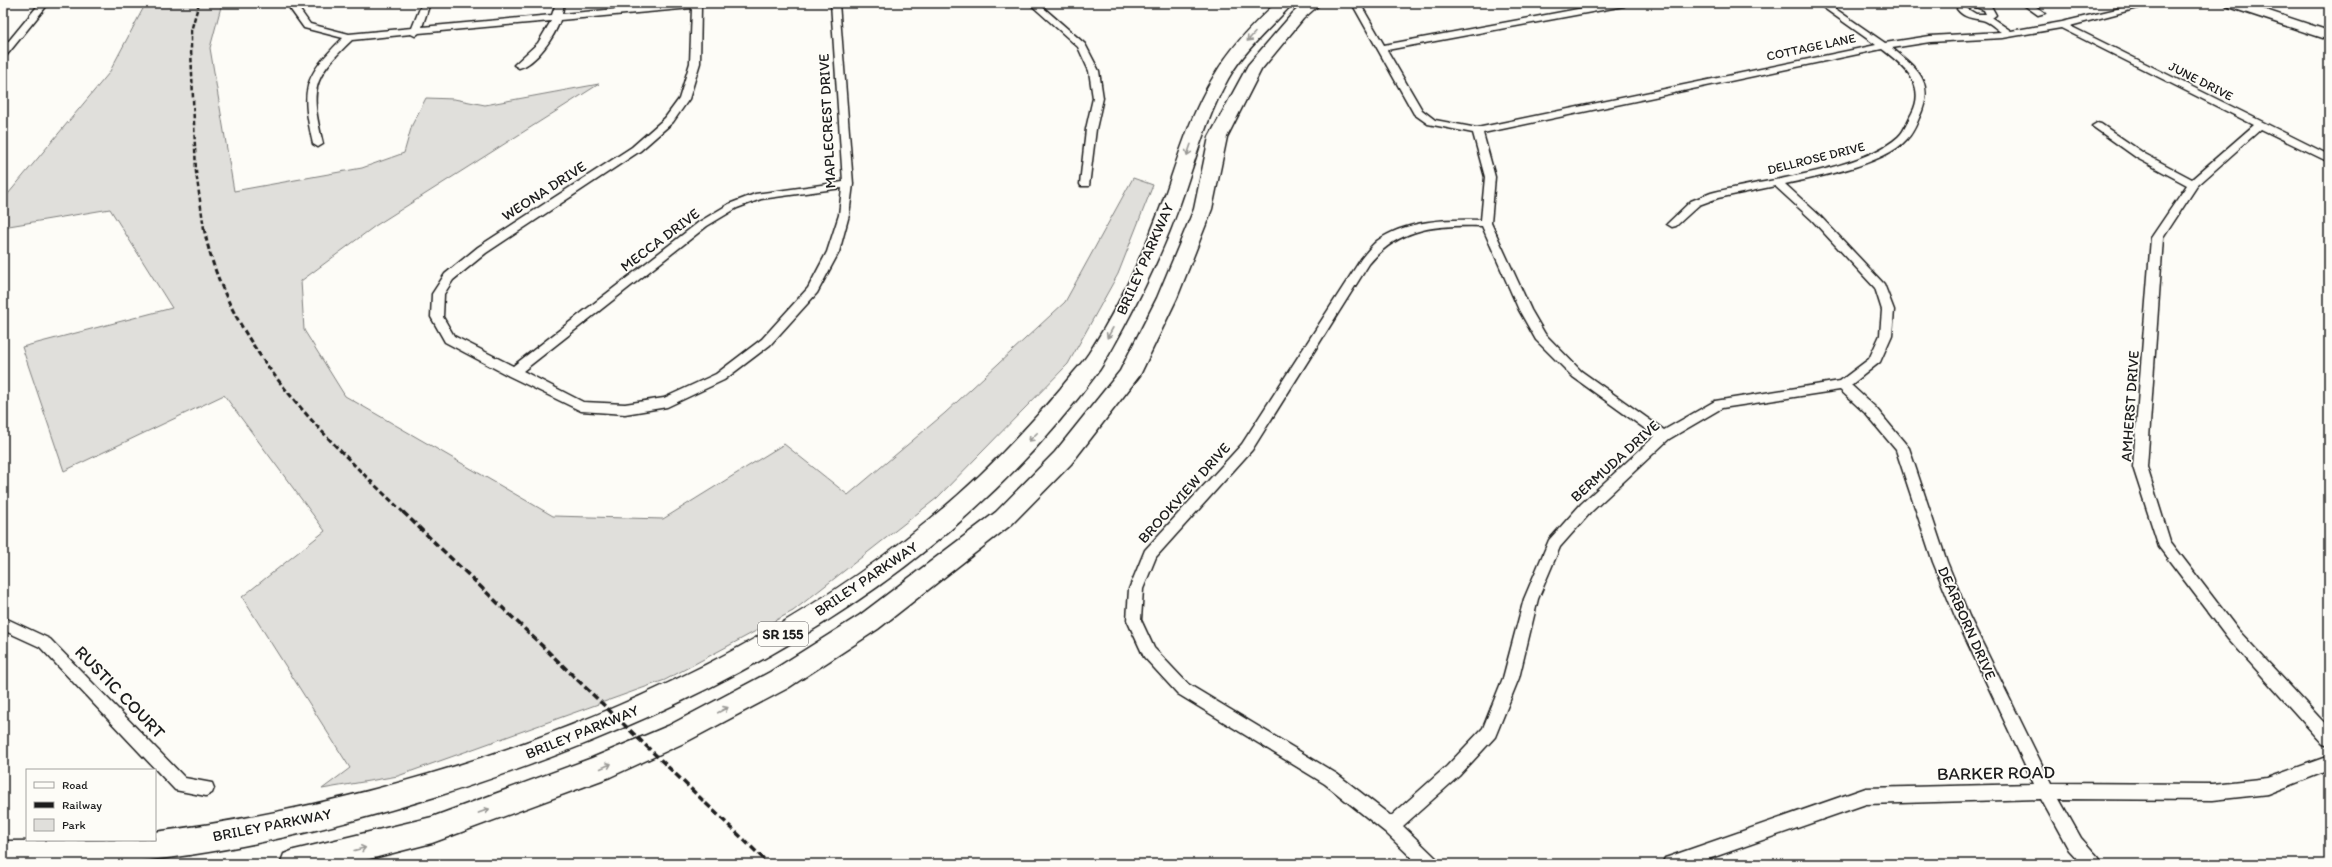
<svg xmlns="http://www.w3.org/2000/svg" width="2332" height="867" viewBox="0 0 2332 867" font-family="Itim,sans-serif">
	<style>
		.green { fill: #e0dfdb; stroke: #7e7e7c }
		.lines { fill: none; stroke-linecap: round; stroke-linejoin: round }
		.minor-casing { stroke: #1c1c1c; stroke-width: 3 }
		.primary-casing { stroke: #1c1c1c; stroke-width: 3 }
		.motorway-casing { stroke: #1c1c1c; stroke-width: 3 }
		.minor { fill: #fdfcf7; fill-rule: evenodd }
		.primary { fill: #fdfcf7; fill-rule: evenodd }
		.motorway { fill: #fdfcf7; fill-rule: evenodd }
		.rail-far2 { stroke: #1c1c1c; stroke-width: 2.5; stroke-dasharray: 4.5 2.5; stroke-linecap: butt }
		.rail-far1 { stroke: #1c1c1c; stroke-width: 3; stroke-dasharray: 5.5 3; stroke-linecap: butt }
		.rail { stroke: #1c1c1c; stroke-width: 3.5; stroke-dasharray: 7 3.5; stroke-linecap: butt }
		.oneway { stroke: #989794 }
		.labels { text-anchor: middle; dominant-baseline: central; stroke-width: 3.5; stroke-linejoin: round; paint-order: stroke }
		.far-street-label { font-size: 13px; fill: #1c1c1c; stroke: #fdfcf7 }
		.shield { fill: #fdfcf7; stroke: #605f5e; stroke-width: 1 }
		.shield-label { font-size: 14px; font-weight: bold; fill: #1c1c1c }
		.street-label { font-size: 15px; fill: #1c1c1c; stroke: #fdfcf7 }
		.near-street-label { font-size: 18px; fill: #1c1c1c; stroke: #fdfcf7 }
	</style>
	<rect width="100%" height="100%" fill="#fdfcf7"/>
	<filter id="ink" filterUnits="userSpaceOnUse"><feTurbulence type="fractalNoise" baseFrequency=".025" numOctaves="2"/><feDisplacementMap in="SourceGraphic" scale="8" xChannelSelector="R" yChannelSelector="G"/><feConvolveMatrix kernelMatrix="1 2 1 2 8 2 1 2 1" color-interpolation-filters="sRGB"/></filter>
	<g filter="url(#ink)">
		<!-- green -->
		<path class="green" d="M 146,3 L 222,3 L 210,48 L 234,191 L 362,168 L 404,153 L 412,125 L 426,98 L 454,99 L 485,105 L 599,84 L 375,226 L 301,281 L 304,330 L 345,396 L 553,516 L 663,519 L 784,444 L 848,495 L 945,413 L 1065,302 L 1133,178 L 1153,185 L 1118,274 L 1068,364 L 937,498 L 793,611 L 665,680 L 398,776 L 322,789 L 350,768 L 242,597 L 325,531 L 224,395 L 64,471 L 22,347 L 172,308 L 110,209 L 3,227 L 3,200 L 109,73 Z"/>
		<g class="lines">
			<defs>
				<path id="minor" d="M 40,3 L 49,3 L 6,56 L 3,57 L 3,48 Z
					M 286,3 L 295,3 L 310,24 L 349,34 L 412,28 L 422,3 L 430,3 L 422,27 L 552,15 L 556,3 L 564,3 L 562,14 L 683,3 L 716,3 L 701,7 L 700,63 L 689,99 L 673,122 L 640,151 L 486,253 L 453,280 L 444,294 L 443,317 L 454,336 L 513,366 L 699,222 L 729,204 L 755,194 L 843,182 L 831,3 L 839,3 L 853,184 L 849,215 L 839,252 L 817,293 L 770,345 L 724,380 L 667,407 L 625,414 L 581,411 L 509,376 L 445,342 L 431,317 L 432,294 L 445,274 L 478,247 L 632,147 L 665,118 L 679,99 L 690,63 L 692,8 L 560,20 C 555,36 536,64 519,68 L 514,65 L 538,43 L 551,21 L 419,33 L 415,36 L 411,34 L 352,40 C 311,79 310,90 323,144 L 318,147 L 313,144 C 301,90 302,78 343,38 L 304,28 ZM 842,188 L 839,215 L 827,252 L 808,288 L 762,339 L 716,374 L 664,398 L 625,404 L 583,402 L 523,371 L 707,226 L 737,208 L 761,199 Z
					M 1029,3 L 1038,3 L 1085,44 L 1099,71 L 1103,98 L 1096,129 L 1089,186 L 1081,186 L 1080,184 L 1086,129 L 1093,98 L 1089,71 L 1078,47 Z
					M 1610,3 L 1628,3 L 1624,6 L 1387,50 L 1422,110 L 1435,120 L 1477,128 L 1876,45 L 1817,3 L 1827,3 L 1885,43 L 1930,36 L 2001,32 C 1996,29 1989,21 1982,20 C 1972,18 1964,18 1957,9 L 1959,3 L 1982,3 L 1991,6 L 1996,15 L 1992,18 L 2011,31 L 2062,22 L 2142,3 L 2157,3 L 2070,26 L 2329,155 L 2329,162 L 2261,129 L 2197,186 L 2163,238 L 2147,467 L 2170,541 L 2238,630 L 2329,728 L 2329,746 L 2323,744 L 2228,638 L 2159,547 L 2133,467 L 2151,238 L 2187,185 L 2137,158 L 2092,126 L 2097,123 L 2101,124 L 2145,154 L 2192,179 L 2254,125 L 2061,28 L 2003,38 L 1930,42 L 1892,48 C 1918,70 1936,82 1919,118 C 1916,125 1913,133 1907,139 C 1886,164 1818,177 1785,184 L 1820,216 L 1884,284 L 1894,310 L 1892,335 L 1880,362 L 1851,385 L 1875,407 L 1909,448 L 1947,562 L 1969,616 L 2051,783 L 2213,784 L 2268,778 L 2329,756 L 2329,770 L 2268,794 L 2213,800 L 2059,799 L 2081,838 L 2099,858 L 2102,864 L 2082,864 L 2069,850 L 2041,799 L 1866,804 L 1694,864 L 1662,864 L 1665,858 L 1671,856 L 1866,788 L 2034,784 L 1955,616 L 1933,562 L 1896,450 L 1865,413 L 1840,390 L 1722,408 L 1669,439 L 1591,512 L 1560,547 L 1538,599 L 1519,678 L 1495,737 L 1459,776 L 1403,826 L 1436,858 L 1439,864 L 1418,864 L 1385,832 L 1325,784 L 1178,694 L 1144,657 L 1127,620 L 1129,589 L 1145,550 L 1242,444 L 1361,259 C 1366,253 1371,246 1377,241 C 1406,220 1447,219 1481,220 L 1485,177 L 1473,133 L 1428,124 L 1414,114 L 1354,7 L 1361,5 L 1384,45 ZM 1973,6 L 1984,10 L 1986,14 L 1976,14 L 1966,8 ZM 1882,49 C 1903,65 1927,84 1912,113 C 1908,120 1905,131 1898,137 C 1860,171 1762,180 1711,193 L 1691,201 L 1667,224 L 1672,227 L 1676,226 L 1699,205 L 1718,198 L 1775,186 L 1812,220 L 1875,288 L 1882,310 L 1880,335 L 1869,359 L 1840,381 L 1715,401 L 1664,430 L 1581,371 L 1545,334 L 1531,310 L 1491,223 L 1495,177 L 1483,133 ZM 1482,226 L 1519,310 L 1536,340 L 1573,377 L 1655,436 L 1581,504 L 1549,540 L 1524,599 L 1503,678 L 1483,728 L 1447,766 L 1391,816 L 1337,774 L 1188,684 L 1154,648 L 1141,620 L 1143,589 L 1156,557 L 1252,450 L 1369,264 C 1399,227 1437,225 1482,226 Z
					M 2021,3 L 2031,3 L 2045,13 L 2038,15 Z
					M 3,617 L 50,639 L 185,778 L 212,783 L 214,788 L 212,793 L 206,796 L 175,790 L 40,647 L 3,630 Z"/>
				<path id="primary" d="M 2224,3 L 2245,3 L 2329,31 L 2329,40 L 2226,6 Z"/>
				<path id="motorway" d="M 1276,3 L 1293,3 C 1270,29 1245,49 1228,79 C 1206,118 1195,162 1180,204 C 1165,245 1146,286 1125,325 C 1117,340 1109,355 1100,369 C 942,588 690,717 438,796 C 334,828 229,854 120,863 C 81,867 42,864 3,864 L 3,841 L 155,840 L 155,832 C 443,795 767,677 980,475 C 1009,447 1035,419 1061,388 C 1070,376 1081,365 1089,353 C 1118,308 1142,257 1161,206 C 1177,163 1189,116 1214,76 C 1230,48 1252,25 1276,3 Z
					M 1304,3 L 1321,3 L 1303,19 L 1261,70 L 1227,137 L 1212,209 L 1177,298 L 1140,375 L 1071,464 L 1012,524 L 878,629 L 788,688 L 686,742 L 610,777 L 432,843 L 350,864 L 280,864 L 284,854 L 294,850 L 432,817 L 592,758 L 668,726 L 770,672 L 860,615 L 996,512 L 1055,452 L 1120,371 L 1157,298 L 1194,209 L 1209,137 L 1248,65 L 1293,13 Z"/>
			</defs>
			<!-- minor casing -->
			<use href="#minor" class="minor-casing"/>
			<!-- primary casing -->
			<use href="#primary" class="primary-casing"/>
			<!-- motorway casing -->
			<use href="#motorway" class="motorway-casing"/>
			<!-- minor -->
			<use href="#minor" class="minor"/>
			<!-- primary -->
			<use href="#primary" class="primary"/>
			<!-- motorway -->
			<use href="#motorway" class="motorway"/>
			<!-- rail-far2 -->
			<path class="rail-far2" d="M 199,3 L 191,31 L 191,49 L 196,172 L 204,229"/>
			<!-- rail-far1 -->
			<path class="rail-far1" d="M 204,228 C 225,342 323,436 404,513"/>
			<!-- rail -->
			<path class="rail" d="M 403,512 L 769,864"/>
		</g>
		<!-- one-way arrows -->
		<defs><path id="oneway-shaft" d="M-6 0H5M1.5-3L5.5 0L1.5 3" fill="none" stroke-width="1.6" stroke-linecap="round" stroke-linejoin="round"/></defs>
		<g class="oneway">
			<use href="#oneway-shaft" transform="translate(1251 37) rotate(132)"/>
			<use href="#oneway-shaft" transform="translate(1189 150) rotate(109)"/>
			<use href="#oneway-shaft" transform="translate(1110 333) rotate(119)"/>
			<use href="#oneway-shaft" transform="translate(1033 437) rotate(135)"/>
			<use href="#oneway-shaft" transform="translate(723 710) rotate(-28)"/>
			<use href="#oneway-shaft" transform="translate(606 766) rotate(-24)"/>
			<use href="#oneway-shaft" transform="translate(484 811) rotate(-20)"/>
			<use href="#oneway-shaft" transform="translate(360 849) rotate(-14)"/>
		</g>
	</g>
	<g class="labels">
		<!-- far-street labels -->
		<g class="far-street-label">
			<text transform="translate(1811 47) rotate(-12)">COTTAGE LANE</text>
			<text transform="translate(2201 81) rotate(27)">JUNE DRIVE</text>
			<text transform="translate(1816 158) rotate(-14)">DELLROSE DRIVE</text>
		</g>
		<!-- shield labels -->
		<rect class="shield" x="758" y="622" width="50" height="24" rx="3"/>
		<g class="shield-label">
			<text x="783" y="634">SR 155</text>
		</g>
		<!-- street labels -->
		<g class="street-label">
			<text transform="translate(827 121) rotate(-93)">MAPLECREST DRIVE</text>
			<text transform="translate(544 191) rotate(-33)">WEONA DRIVE</text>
			<text transform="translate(660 240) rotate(-37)">MECCA DRIVE</text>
			<text transform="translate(1145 259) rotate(-66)">BRILEY PARKWAY</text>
			<text transform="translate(2130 406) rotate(-86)">AMHERST DRIVE</text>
			<text transform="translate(1615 461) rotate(-42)">BERMUDA DRIVE</text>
			<text transform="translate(1184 493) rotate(-48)">BROOKVIEW DRIVE</text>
			<text transform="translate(866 579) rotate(-34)">BRILEY PARKWAY</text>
			<text transform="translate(1967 623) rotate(66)">DEARBORN DRIVE</text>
			<text transform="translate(582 732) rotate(-22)">BRILEY PARKWAY</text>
			<text transform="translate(272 825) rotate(-11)">BRILEY PARKWAY</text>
		</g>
		<!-- near-street labels -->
		<g class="near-street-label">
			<text transform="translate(120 692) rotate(46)">RUSTIC COURT</text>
			<text transform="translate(1996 773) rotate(-1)">BARKER ROAD</text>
		</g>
	</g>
	<!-- margin -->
	<rect width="2332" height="867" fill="none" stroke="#fdfcf7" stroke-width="16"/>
	<rect x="8" y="8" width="2316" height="851" fill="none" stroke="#1c1c1c" stroke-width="1.5" filter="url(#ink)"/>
	<!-- legend -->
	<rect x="26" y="769" width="130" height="72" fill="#fdfcf7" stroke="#a3a29f"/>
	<rect x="34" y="782" width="20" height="6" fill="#fdfcf7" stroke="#a3a29f"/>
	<text x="62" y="789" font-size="12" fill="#1c1c1c">Road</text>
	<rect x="34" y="802" width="20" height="6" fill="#1c1c1c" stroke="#a3a29f"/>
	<text x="62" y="809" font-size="12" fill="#1c1c1c">Railway</text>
	<rect x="34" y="819" width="20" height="12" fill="#e0dfdb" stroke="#a3a29f"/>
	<text x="62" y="829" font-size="12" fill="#1c1c1c">Park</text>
</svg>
